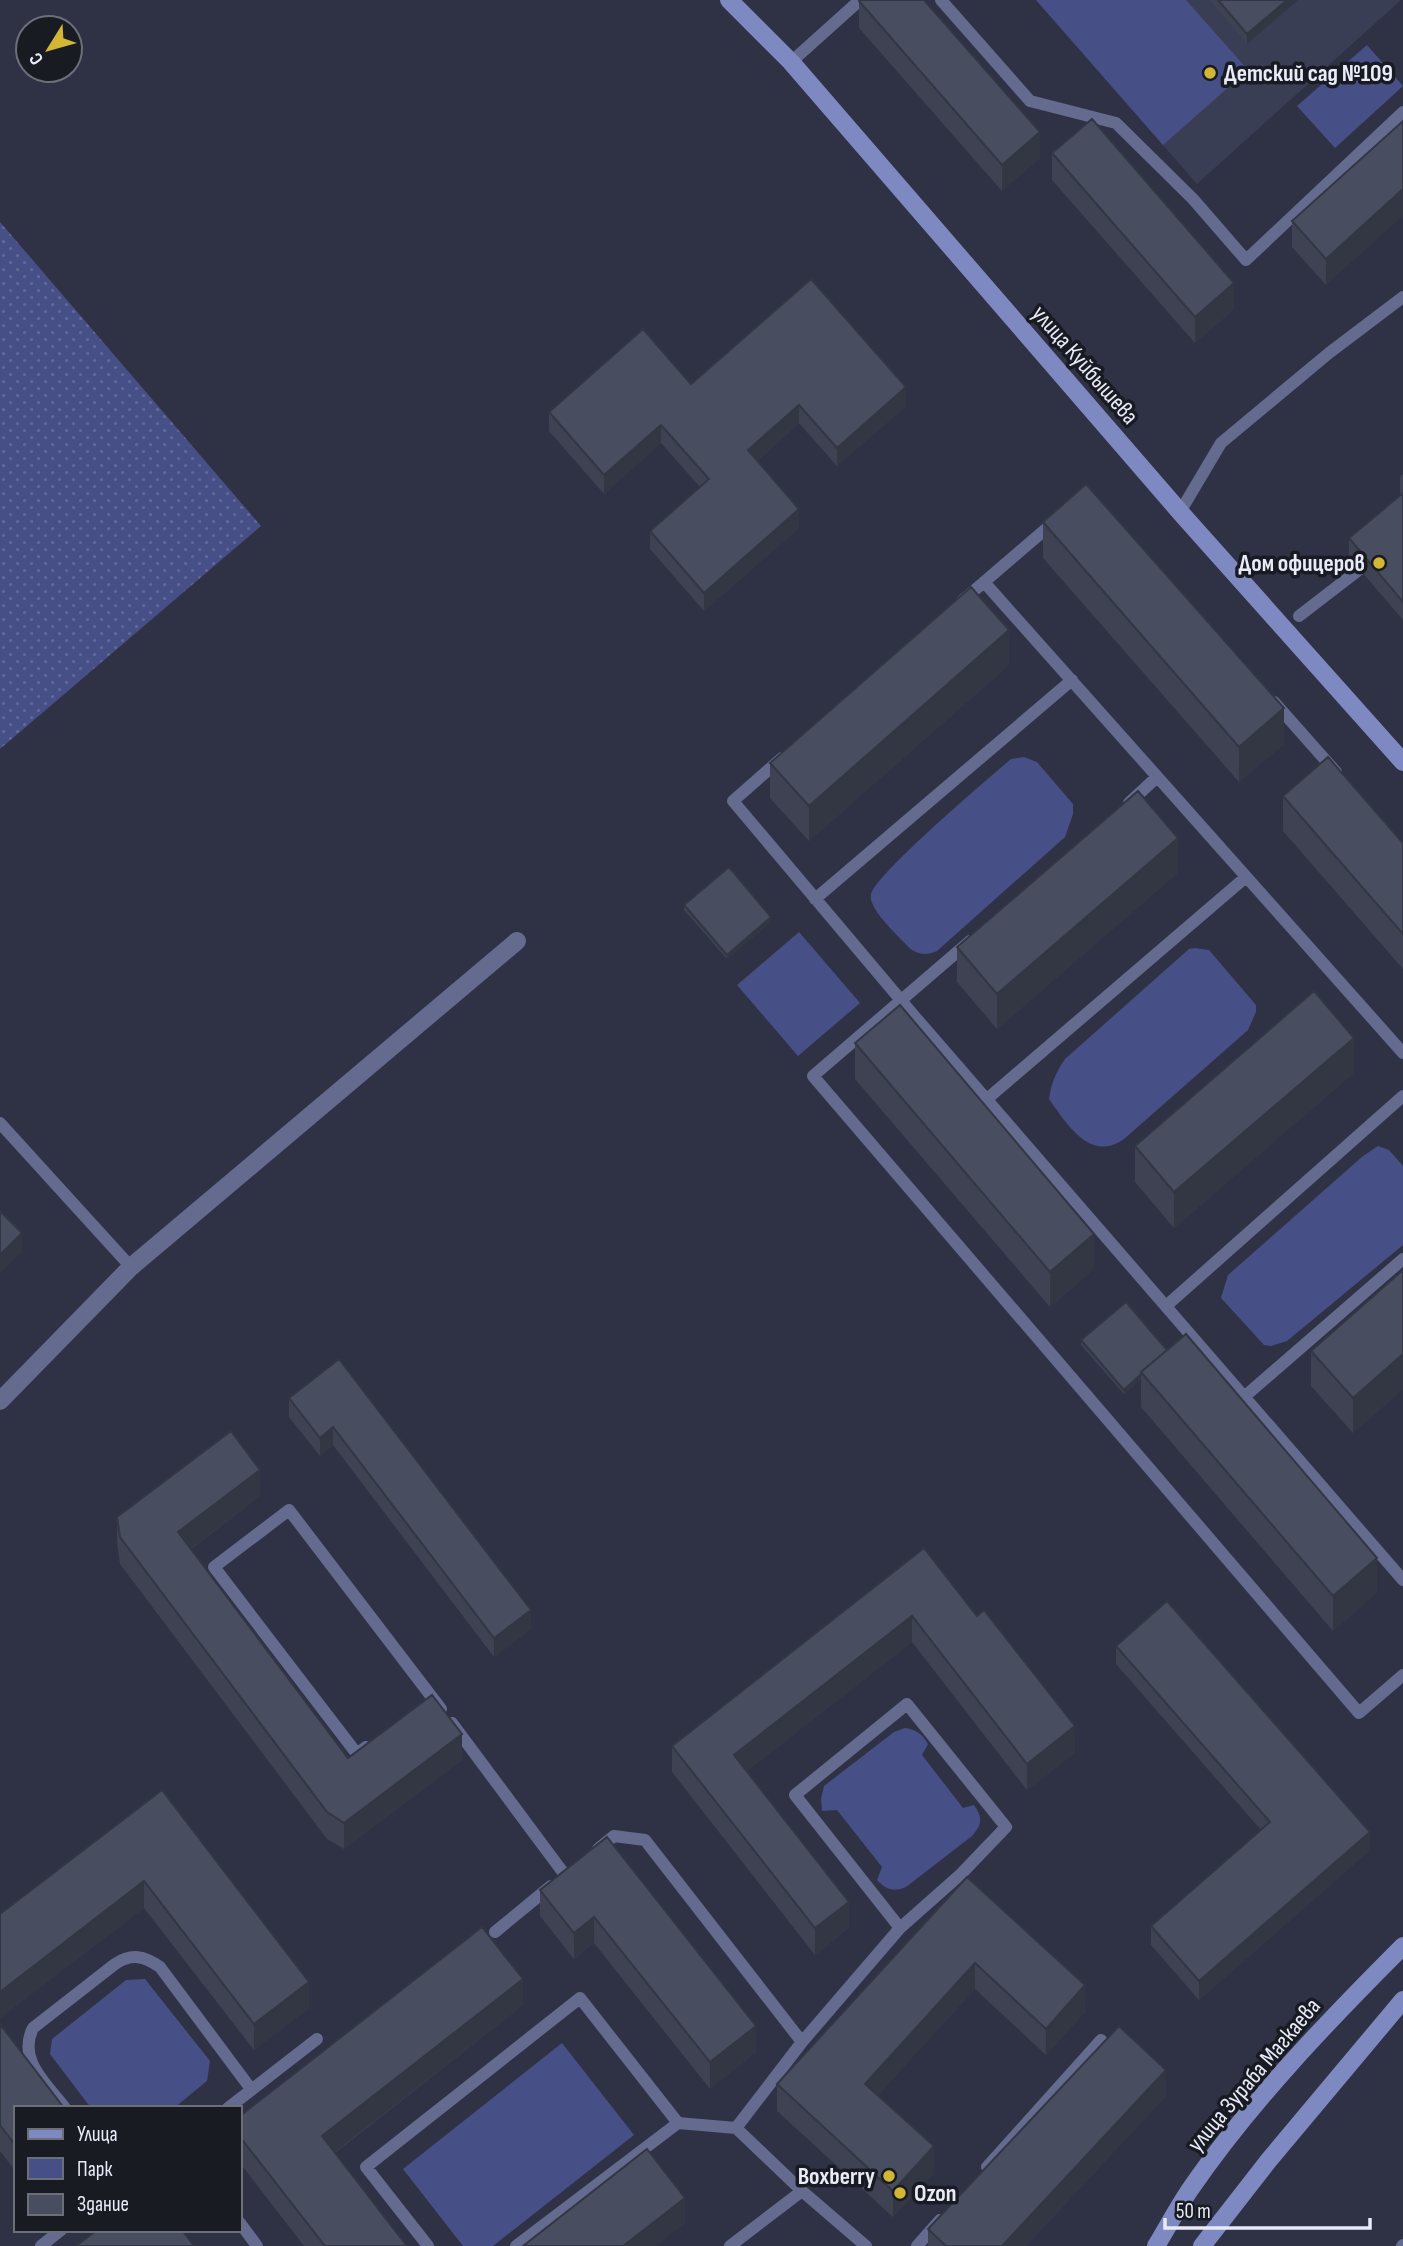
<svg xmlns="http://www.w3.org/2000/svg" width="1403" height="2246" viewBox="0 0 1403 2246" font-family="'Sofia Sans Condensed',sans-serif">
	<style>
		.built { fill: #3a3e55 }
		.park { fill: #474f87 }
		.garden { fill: url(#garden-dots) }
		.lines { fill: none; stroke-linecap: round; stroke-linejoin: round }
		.lane { stroke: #646b8e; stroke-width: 12 }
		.street { stroke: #646b8e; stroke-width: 18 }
		.secondary { stroke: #7f89c1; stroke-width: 18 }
		.wall { fill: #3f4253 }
		.shaded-wall { fill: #333643 }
		.building { fill: #494d60; stroke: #333643; stroke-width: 2 }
		.poi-dot { fill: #d3b635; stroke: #191b23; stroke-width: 2.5 }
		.labels { text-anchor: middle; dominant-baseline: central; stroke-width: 7; stroke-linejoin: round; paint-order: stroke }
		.poi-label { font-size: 24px; font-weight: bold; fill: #e9ecf8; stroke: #191b23; text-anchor: start }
		.street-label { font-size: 24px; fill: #e9ecf8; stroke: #191b23 }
	</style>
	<defs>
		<pattern id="garden-dots" width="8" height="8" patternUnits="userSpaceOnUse" patternTransform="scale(1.75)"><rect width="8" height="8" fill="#474f87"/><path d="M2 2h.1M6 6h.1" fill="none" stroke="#626899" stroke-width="1.8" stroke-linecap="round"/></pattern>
	</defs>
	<rect width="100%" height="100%" fill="#2f3245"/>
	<!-- built -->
	<path class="built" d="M 1036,0 L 1401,0 L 1197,184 Z"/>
	<!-- park -->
	<path class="park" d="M 1036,0 L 1186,0 L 1248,70 L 1163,145 Z
		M 1367,45 L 1403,86 L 1335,148 L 1297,106 Z
		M 1024,757 L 1037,762 L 1073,804 L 1073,814 L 1065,837 L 937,951 C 927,955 921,955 912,950 C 901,939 868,909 871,895 C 873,876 989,778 1011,759 Z
		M 799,932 L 860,1003 L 798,1056 L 737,985 Z
		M 1195,948 L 1209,950 L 1256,1005 L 1256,1012 L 1248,1030 L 1124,1139 C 1090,1163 1067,1124 1049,1099 C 1051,1084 1056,1072 1065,1059 L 1189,949 Z
		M 1378,1146 L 1389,1150 L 1403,1166 L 1403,1245 L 1287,1341 L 1271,1346 L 1264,1345 L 1221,1298 L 1228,1275 L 1363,1156 Z
		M 905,1728 C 917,1730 922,1734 928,1744 L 922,1755 L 963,1808 L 974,1805 C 983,1818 982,1825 972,1836 L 906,1887 C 894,1892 886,1890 877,1880 L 882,1867 L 837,1810 L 822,1811 L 821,1799 L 824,1786 L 894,1732 Z
		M 145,1979 L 210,2061 L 207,2081 L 174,2108 L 91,2108 L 50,2054 L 52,2039 L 126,1980 Z
		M 562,2043 L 634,2135 L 493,2246 L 463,2246 L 403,2169 Z"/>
	<!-- garden -->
	<path class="garden" d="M 0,222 L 261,526 L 0,749 Z"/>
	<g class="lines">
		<!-- lane -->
		<path class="lane" d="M 941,0 L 1030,101 L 1116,123 L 1193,199 L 1246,260 L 1403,112
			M 791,62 L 860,0
			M 1180,512 L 1221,443 L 1329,353 L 1403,297
			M 984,582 L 1403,1053
			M 962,601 L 1054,522
			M 1299,616 L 1360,569
			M 1274,702 L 1336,772
			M 782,758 L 733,801 L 916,1018 L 1403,1580
			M 1129,803 L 1157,777
			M 815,899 L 1072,680
			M 970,941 L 813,1076 L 1359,1713 L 1403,1675
			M 987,1099 L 1246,877
			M 0,1123 L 131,1267
			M 1166,1306 L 1403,1096
			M 1244,1397 L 1403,1259
			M 907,1704 L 1006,1827 L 961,1874 L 900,1928 L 795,1795 Z
			M 452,1723 L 565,1875
			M 366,1747 L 357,1754 L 214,1567 L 289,1510 L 441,1709
			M 598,1849 L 614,1836 L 645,1840 L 802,2042
			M 495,1932 L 551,1886
			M 65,2108 C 47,2084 17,2060 33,2028 L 115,1964 C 132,1953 144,1956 160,1967 L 251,2089
			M 228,2108 L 317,2039
			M 678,2123 L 736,2128 L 802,2191
			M 736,2128 L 802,2042 L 900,1928
			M 987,2167 L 1101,2040
			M 240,2223 L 257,2246
			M 41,2246 L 61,2230
			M 428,2246 L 366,2167 L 580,1998 L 678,2123 L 516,2246
			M 730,2246 L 802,2191 L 866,2246
			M 917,2246 L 940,2220
			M 1402,2246 L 1403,2245"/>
		<!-- street -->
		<path class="street" d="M 0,1401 L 131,1267 L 517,941"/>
		<!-- secondary -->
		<path class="secondary" d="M 729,0 L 791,62 L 1180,512 L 1403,762
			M 1156,2246 C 1167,2228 1177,2209 1189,2191 C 1250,2102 1327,2022 1403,1946
			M 1202,2246 L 1269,2160 L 1403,2000"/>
	</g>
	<!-- wall -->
	<path class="wall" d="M 1210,0 L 1298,0 L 1247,44 Z
		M 859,1 L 1040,158 L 1002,191 L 859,28 Z
		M 1403,121 L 1326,285 L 1292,247 L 1292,221 Z
		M 1052,153 L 1234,309 L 1195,343 L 1052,180 Z
		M 691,384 L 906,406 L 837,466 L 799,423 L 757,461 L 799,528 L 704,611 L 650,549 L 650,531 L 700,487 L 661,443 L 604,494 L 549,431 L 549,412 Z
		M 1403,474 L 1403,620 L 1349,557 L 1349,538 L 1400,495 L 1400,477 Z
		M 1043,522 L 1284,744 L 1239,782 L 1043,558 Z
		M 1009,665 L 809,841 L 770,798 L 770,763 Z
		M 1283,796 L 1403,843 L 1403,969 L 1283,831 Z
		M 1178,873 L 997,1029 L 957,982 L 957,947 Z
		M 684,905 L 771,922 L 727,959 L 684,910 Z
		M 855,1043 L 1094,1269 L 1050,1307 L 855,1079 Z
		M 1354,1073 L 1174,1228 L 1135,1182 L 1135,1146 Z
		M 1403,1270 L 1403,1389 L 1353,1433 L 1311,1386 L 1311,1351 Z
		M 1126,1302 L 1377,1593 L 1333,1631 L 1141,1407 L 1141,1379 L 1124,1394 L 1081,1345 L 1081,1340 Z
		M 339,1359 L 531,1629 L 494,1657 L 333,1445 L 320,1456 L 289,1417 L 289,1398 Z
		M 260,1496 L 191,1549 L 348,1758 L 462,1760 L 344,1849 L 327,1839 L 120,1564 L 117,1543 L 117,1517 Z
		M 924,1548 L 1075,1753 L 1027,1790 L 912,1642 L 747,1771 L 849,1928 L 815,1955 L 672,1772 L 672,1746 Z
		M 1116,1646 L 1370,1850 L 1199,2000 L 1151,1945 L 1151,1926 L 1261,1830 L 1116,1664 Z
		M 162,1790 L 309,2008 L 254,2050 L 144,1908 L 0,2018 L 0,1914 Z
		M 607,1837 L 756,2052 L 710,2089 L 594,1943 L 574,1959 L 540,1916 L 540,1890 Z
		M 967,1877 L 1085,2012 L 1046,2055 L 975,1989 L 878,2095 L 934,2173 L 893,2217 L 777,2111 L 777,2084 Z
		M 523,2005 L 335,2153 L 407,2246 L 304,2246 L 240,2163 L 240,2116 Z
		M 0,2024 L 16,2108 L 16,2172 L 0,2151 Z
		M 1166,2096 L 1026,2246 L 928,2246 L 928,2229 Z"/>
	<!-- shaded-wall -->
	<path class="shaded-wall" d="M 1287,0 L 1298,0 L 1247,44 L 1247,34 Z
		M 1040,132 L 1040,158 L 1002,191 L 1002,165 Z
		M 1403,189 L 1403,216 L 1326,285 L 1326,259 Z
		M 1234,283 L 1234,309 L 1195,343 L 1195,317 Z
		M 906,387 L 906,406 L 837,466 L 837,448 Z
		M 799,405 L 799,423 L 748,469 L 748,450 Z
		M 661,425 L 661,443 L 604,494 L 604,475 Z
		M 799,509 L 799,528 L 704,611 L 704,593 Z
		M 1009,630 L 1009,665 L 809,841 L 809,806 Z
		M 1284,708 L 1284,744 L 1239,782 L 1239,747 Z
		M 1178,838 L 1178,873 L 997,1029 L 997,994 Z
		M 771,917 L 771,922 L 727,959 L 727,955 Z
		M 1354,1038 L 1354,1073 L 1174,1228 L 1174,1192 Z
		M 22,1233 L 22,1252 L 0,1273 L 0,1255 Z
		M 1094,1234 L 1094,1269 L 1050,1307 L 1050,1272 Z
		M 1403,1354 L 1403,1389 L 1353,1433 L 1353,1398 Z
		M 1141,1374 L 1141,1379 L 1124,1394 L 1124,1390 Z
		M 333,1427 L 333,1445 L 320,1456 L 320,1438 Z
		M 260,1470 L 260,1496 L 178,1558 L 178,1532 Z
		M 1377,1558 L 1377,1593 L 1333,1631 L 1333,1596 Z
		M 531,1610 L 531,1629 L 494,1657 L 494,1638 Z
		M 912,1616 L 912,1642 L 734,1781 L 734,1755 Z
		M 1075,1726 L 1075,1753 L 1027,1790 L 1027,1764 Z
		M 462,1734 L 462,1760 L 344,1849 L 344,1823 Z
		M 1370,1832 L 1370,1850 L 1199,2000 L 1199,1981 Z
		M 144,1881 L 144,1908 L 0,2018 L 0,1992 Z
		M 849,1902 L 849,1928 L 815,1955 L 815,1928 Z
		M 594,1917 L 594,1943 L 574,1959 L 574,1933 Z
		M 975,1963 L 975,1989 L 865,2110 L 865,2084 Z
		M 523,1979 L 523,2005 L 322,2162 L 322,2136 Z
		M 309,1982 L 309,2008 L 254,2050 L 254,2024 Z
		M 1085,1985 L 1085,2012 L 1046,2055 L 1046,2029 Z
		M 756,2026 L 756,2052 L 710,2089 L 710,2062 Z
		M 1166,2070 L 1166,2096 L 1026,2246 L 1002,2246 Z
		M 934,2146 L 934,2173 L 893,2217 L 893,2191 Z
		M 685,2198 L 685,2224 L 656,2246 L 623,2246 Z"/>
	<!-- building -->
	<path class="building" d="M 860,0 L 924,0 L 1040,132 L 1002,165 L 859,1 Z
		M 1218,0 L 1287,0 L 1247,34 Z
		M 1092,119 L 1234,283 L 1195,317 L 1052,153 Z
		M 1403,121 L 1403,189 L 1326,259 L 1292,221 Z
		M 811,279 L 906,387 L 837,448 L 799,405 L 748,450 L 799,509 L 704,593 L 650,531 L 709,479 L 661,425 L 604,475 L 549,412 L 643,329 L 691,384 Z
		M 1086,484 L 1284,708 L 1239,747 L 1043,522 Z
		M 1403,493 L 1403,602 L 1349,538 Z
		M 971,587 L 1009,630 L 809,806 L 770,763 Z
		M 1328,757 L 1403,843 L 1403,934 L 1283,796 Z
		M 1138,791 L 1178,838 L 997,994 L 957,947 Z
		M 729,867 L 771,917 L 727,955 L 684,905 Z
		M 1314,991 L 1354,1038 L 1174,1192 L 1135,1146 Z
		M 900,1005 L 1094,1234 L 1050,1272 L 855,1043 Z
		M 0,1211 L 22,1233 L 0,1255 Z
		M 1403,1270 L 1403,1354 L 1353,1398 L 1311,1351 Z
		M 1126,1302 L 1167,1350 L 1141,1372 L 1141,1374 L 1124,1390 L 1081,1340 Z
		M 1186,1334 L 1377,1558 L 1333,1596 L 1141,1372 Z
		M 339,1359 L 531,1610 L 494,1638 L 333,1427 L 320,1438 L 289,1398 Z
		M 231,1431 L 260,1470 L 178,1532 L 348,1758 L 432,1695 L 462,1734 L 344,1823 L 327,1812 L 120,1537 L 117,1517 Z
		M 924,1548 L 977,1616 L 984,1610 L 1075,1726 L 1027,1764 L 912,1616 L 734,1755 L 849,1902 L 815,1928 L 672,1746 Z
		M 1167,1601 L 1370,1832 L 1199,1981 L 1151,1926 L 1270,1822 L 1116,1646 Z
		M 162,1790 L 309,1982 L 254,2024 L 144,1881 L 0,1992 L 0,1914 Z
		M 607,1837 L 756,2026 L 710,2062 L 594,1917 L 574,1933 L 540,1890 Z
		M 967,1877 L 1085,1985 L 1046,2029 L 975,1963 L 865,2084 L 934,2146 L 893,2191 L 777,2084 Z
		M 482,1927 L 523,1979 L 322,2136 L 407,2246 L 325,2246 L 240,2137 L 240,2116 Z
		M 0,2024 L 64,2108 L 16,2108 L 16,2146 L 0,2125 Z
		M 1119,2026 L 1166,2070 L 1002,2246 L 946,2246 L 928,2229 Z
		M 647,2149 L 685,2198 L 623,2246 L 523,2246 Z
		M 97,2230 L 182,2230 L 194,2246 L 76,2246 Z"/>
	<!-- markers -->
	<g class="poi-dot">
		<circle cx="1210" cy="73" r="7"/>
		<circle cx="1379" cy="563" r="7"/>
		<circle cx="889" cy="2176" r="7"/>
		<circle cx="900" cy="2193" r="7"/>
	</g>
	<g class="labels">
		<!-- poi labels -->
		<g class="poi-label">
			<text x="1224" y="73">Детский сад №109</text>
			<text x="1365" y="563" text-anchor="end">Дом офицеров</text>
			<text x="875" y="2176" text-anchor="end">Boxberry</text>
			<text x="914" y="2193">Ozon</text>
		</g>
		<!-- street labels -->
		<g class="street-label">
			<text transform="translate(1085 365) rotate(49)">улица Куйбышева</text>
			<text transform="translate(1254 2075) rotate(-50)">улица Зураба Магкаева</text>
		</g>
	</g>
	<!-- legend -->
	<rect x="14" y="2106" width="228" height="126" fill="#191b23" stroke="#6c6f78" stroke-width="2"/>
	<rect x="28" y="2129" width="35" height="10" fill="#7f89c1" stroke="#6c6f78" stroke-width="2"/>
	<text x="77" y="2141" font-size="21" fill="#e9ecf8">Улица</text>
	<rect x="28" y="2158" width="35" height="21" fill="#474f87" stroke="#6c6f78" stroke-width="2"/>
	<text x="77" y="2176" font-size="21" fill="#e9ecf8">Парк</text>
	<rect x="28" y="2194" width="35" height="21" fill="#494d60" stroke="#6c6f78" stroke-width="2"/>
	<text x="77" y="2211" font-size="21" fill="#e9ecf8">Здание</text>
	<!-- north arrow -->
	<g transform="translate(49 49) rotate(233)"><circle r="33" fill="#191b23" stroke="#6c6f78" stroke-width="2"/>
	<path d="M0-5L12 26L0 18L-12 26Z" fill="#d3b635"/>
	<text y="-10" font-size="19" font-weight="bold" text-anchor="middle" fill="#e9ecf8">С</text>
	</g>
	<!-- scale -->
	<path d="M1165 2218v10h205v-10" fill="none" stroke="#e9ecf8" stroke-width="3.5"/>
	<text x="1176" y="2218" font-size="21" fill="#e9ecf8" stroke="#191b23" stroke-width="5" paint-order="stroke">50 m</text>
</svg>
